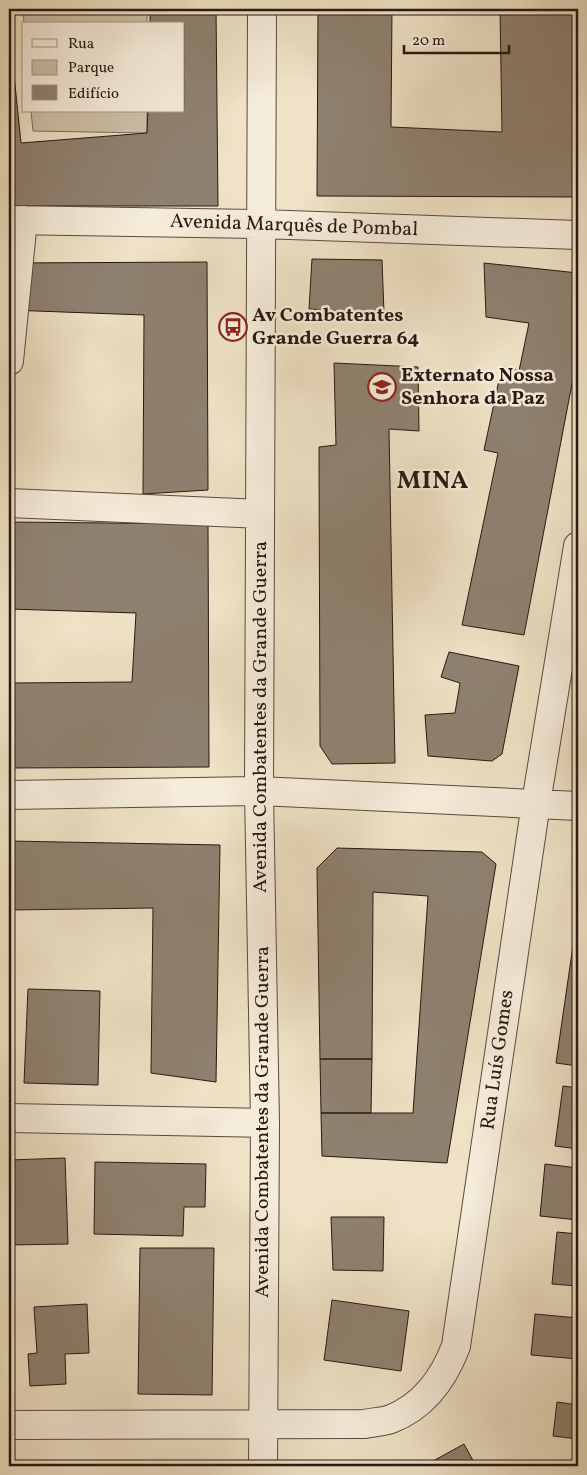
<svg xmlns="http://www.w3.org/2000/svg" width="587" height="1475" viewBox="0 0 587 1475" font-family="Vollkorn,serif">
	<style>
		.green { fill: #cdc0a7; stroke: #7a6c5c }
		.building { fill: #8f8170; stroke: #271812 }
		.lines { fill: none; stroke-linecap: round; stroke-linejoin: round }
		.minor-casing { stroke: #594a3f; stroke-width: 30 }
		.minor { stroke: #f5ecda; stroke-width: 28 }
		.labels { text-anchor: middle; dominant-baseline: central; stroke-width: 5; stroke-linejoin: round; paint-order: stroke }
		.street-label { font-size: 20px; fill: #271812; stroke: #f5ecda }
		.poi-label { font-size: 20px; font-weight: bold; fill: #271812; stroke: #f5ecda; text-anchor: start }
		.district-label { font-size: 25px; font-weight: bold; letter-spacing: 1px; fill: #271812; stroke: #f5ecda }
	</style>
	<rect width="100%" height="100%" fill="#efe2c6"/>
	<filter id="stains"><feTurbulence type="fractalNoise" baseFrequency=".004" numOctaves="4"/><feColorMatrix values="0 0 0 0 .2 0 0 0 0 .09 0 0 0 0 .02 0 0 0 .5 -.17"/></filter>
	<radialGradient id="worn" r=".72"><stop offset=".6" stop-color="#630" stop-opacity="0"/><stop offset="1" stop-color="#630" stop-opacity=".3"/></radialGradient>
	<!-- green -->
	<path class="green" d="M 23,9 L 147,9 L 147,24 L 24,24 Z
		M 31,111 L 147,111 L 147,133 L 33,131 Z"/>
	<!-- building -->
	<path class="building" d="M 150,9 L 216,9 L 218,206 L 9,206 L 9,26 L 21,143 L 147,133 L 148,111 L 184,111 L 184,24 L 150,24 Z
		M 318,9 L 392,9 L 391,127 L 502,132 L 500,9 L 578,9 L 578,197 L 317,196 Z
		M 312,259 L 382,260 L 384,313 L 309,309 Z
		M 207,262 L 208,490 L 143,494 L 144,315 L 9,310 L 9,263 Z
		M 484,263 L 578,273 L 578,341 L 575,368 L 524,635 L 462,625 L 498,453 L 484,450 L 502,366 L 519,371 L 529,323 L 486,317 Z
		M 334,363 L 418,367 L 419,431 L 389,429 L 395,763 L 332,764 L 320,746 L 319,447 L 336,445 Z
		M 9,522 L 208,524 L 209,767 L 9,768 L 11,683 L 132,682 L 136,613 L 9,609 Z
		M 449,652 L 519,666 L 502,754 L 492,761 L 428,756 L 425,715 L 455,713 L 460,683 L 441,677 Z
		M 9,841 L 220,845 L 216,1082 L 151,1073 L 153,908 L 9,910 Z
		M 337,848 L 482,852 L 496,864 L 447,1163 L 322,1156 L 321,1113 L 413,1113 L 428,896 L 373,892 L 372,1059 L 320,1059 L 317,868 Z
		M 578,911 L 578,1066 L 556,1063 Z
		M 28,989 L 100,991 L 98,1085 L 24,1083 Z
		M 320,1059 L 372,1059 L 371,1113 L 321,1113 Z
		M 563,1086 L 578,1088 L 578,1149 L 555,1146 Z
		M 65,1158 L 68,1244 L 9,1245 L 9,1160 Z
		M 95,1162 L 206,1164 L 205,1207 L 184,1207 L 183,1236 L 94,1234 Z
		M 545,1164 L 578,1168 L 578,1220 L 540,1216 Z
		M 331,1217 L 384,1217 L 383,1271 L 333,1270 Z
		M 557,1232 L 578,1234 L 578,1286 L 552,1284 Z
		M 140,1248 L 214,1248 L 212,1395 L 138,1394 Z
		M 332,1300 L 409,1311 L 401,1371 L 324,1360 Z
		M 87,1304 L 89,1353 L 65,1354 L 66,1384 L 30,1386 L 28,1354 L 37,1353 L 34,1307 Z
		M 535,1314 L 578,1318 L 578,1359 L 531,1355 Z
		M 557,1402 L 578,1405 L 578,1439 L 553,1436 Z
		M 464,1444 L 476,1466 L 424,1466 Z"/>
	<g class="lines">
		<defs>
			<path id="minor" d="M 262,9 L 259,791 L 265,1123 L 263,1466
				M 9,220 L 261,224 L 578,235
				M 9,361 L 23,220
				M 9,503 L 260,514
				M 9,795 L 259,791 L 578,806
				M 9,1118 L 265,1123
				M 9,1425 L 364,1424 C 373,1422 383,1422 391,1419 C 424,1406 444,1378 456,1346 L 536,803 L 578,546"/>
		</defs>
		<!-- minor casing -->
		<use href="#minor" class="minor-casing"/>
		<!-- minor -->
		<use href="#minor" class="minor"/>
	</g>
	<!-- icons -->
	<defs>
		<symbol id="bus-ring" viewBox="-11 -11 22 22"><circle r="9.5" fill="#f5ecda" stroke="#8f2418" stroke-width="1.5"/><path d="M-5-6H5V4H4V6H2V4H-2V6H-4V4H-5ZM-3.5-4V0h7V-4ZM-3.5 1.2v1.5H-2V1.2ZM2 1.2v1.5H3.5V1.2Z" fill="#8f2418"/></symbol>
		<symbol id="school-ring" viewBox="-11 -11 22 22"><circle r="9.5" fill="#f5ecda" stroke="#8f2418" stroke-width="1.5"/><path d="M0-5L7-2L0 1L-7-2ZM-4 1L0 2.5L4 1V4Q0 6-4 4Z" fill="#8f2418"/></symbol>
	</defs>
	<g fill-rule="evenodd">
		<use href="#bus-ring" x="217" y="311" width="32" height="32"/>
		<use href="#school-ring" x="366" y="371" width="32" height="32"/>
	</g>
	<g class="labels">
		<!-- street labels -->
		<g class="street-label">
			<text transform="translate(294 226) rotate(2)">Avenida Marquês de Pombal</text>
			<text transform="translate(261 717) rotate(-90)">Avenida Combatentes da Grande Guerra</text>
			<text transform="translate(498 1060) rotate(-82)">Rua Luís Gomes</text>
			<text transform="translate(263 1122) rotate(-90)">Avenida Combatentes da Grande Guerra</text>
		</g>
		<!-- poi labels -->
		<g class="poi-label">
			<text x="252" y="316">Av Combatentes<tspan x="252" dy="23">Grande Guerra 64</tspan></text>
			<text x="401" y="376">Externato Nossa<tspan x="401" dy="23">Senhora da Paz</tspan></text>
		</g>
		<!-- district labels -->
		<g class="district-label">
			<text x="433" y="481">MINA</text>
		</g>
	</g>
	<!-- margin -->
	<rect width="587" height="1475" fill="none" stroke="#efe2c6" stroke-width="30"/>
	<rect x="10" y="10" width="567" height="1455" fill="none" stroke="#271812" stroke-width="2.5"/>
	<rect x="15" y="15" width="557" height="1445" fill="none" stroke="#271812"/>
	<!-- legend -->
	<rect x="22" y="22" width="162" height="90" fill="#f5ecda" stroke="#a3978a"/>
	<rect x="32" y="39" width="25" height="8" fill="#f5ecda" stroke="#a3978a"/>
	<text x="68" y="48" font-size="15" fill="#271812">Rua</text>
	<rect x="32" y="60" width="25" height="15" fill="#cdc0a7" stroke="#a3978a"/>
	<text x="68" y="72" font-size="15" fill="#271812">Parque</text>
	<rect x="32" y="85" width="25" height="15" fill="#8f8170" stroke="#a3978a"/>
	<text x="68" y="98" font-size="15" fill="#271812">Edifício</text>
	<!-- scale -->
	<path d="M404 45v8h105v-8" fill="none" stroke="#271812" stroke-width="2.5"/>
	<text x="412" y="45" font-size="15" fill="#271812" stroke="#f5ecda" stroke-width="4" paint-order="stroke">20 m</text>
	<rect width="100%" height="100%" filter="url(#stains)"/>
	<rect width="100%" height="100%" fill="url(#worn)"/>
</svg>
